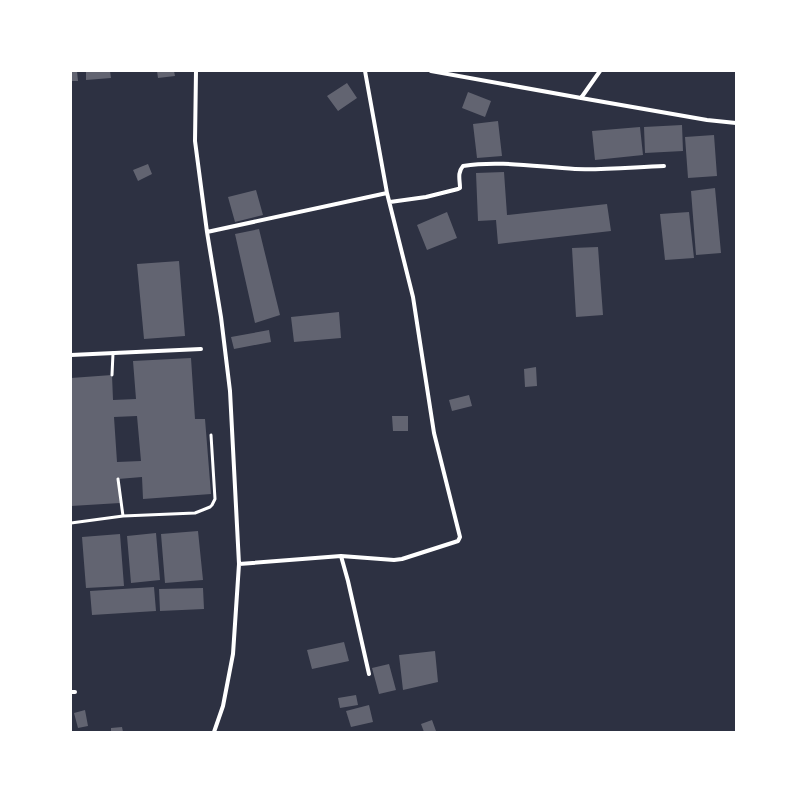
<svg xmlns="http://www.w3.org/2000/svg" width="807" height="803" viewBox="0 0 807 803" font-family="Helvetica,sans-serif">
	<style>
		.building { fill: #626471; fill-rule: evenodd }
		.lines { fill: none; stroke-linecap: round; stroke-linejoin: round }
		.service { stroke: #fff; stroke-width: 3 }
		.minor { stroke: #fff; stroke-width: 4 }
	</style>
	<rect width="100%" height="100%" fill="#2d3142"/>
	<!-- building -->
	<path class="building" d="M 71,71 L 77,71 L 78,81 L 71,81 Z
		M 86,71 L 110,71 L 111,78 L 86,80 Z
		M 157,71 L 174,71 L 175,76 L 158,78 Z
		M 347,83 L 357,98 L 338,111 L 327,96 Z
		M 468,92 L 491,101 L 485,117 L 462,108 Z
		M 498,121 L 502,156 L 477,158 L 473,124 Z
		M 682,125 L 683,151 L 645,153 L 644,127 Z
		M 640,127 L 643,155 L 595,160 L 592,131 Z
		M 714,135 L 717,176 L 688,178 L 685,137 Z
		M 148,164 L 152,174 L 138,181 L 133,170 Z
		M 504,172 L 507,215 L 607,204 L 611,231 L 498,244 L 496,220 L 478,221 L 476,173 Z
		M 715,188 L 721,253 L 696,255 L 691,191 Z
		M 256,190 L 263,215 L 235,222 L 228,197 Z
		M 447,212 L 457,238 L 427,250 L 417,225 Z
		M 689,212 L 694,258 L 665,260 L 660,214 Z
		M 259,229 L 280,315 L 255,323 L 235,234 Z
		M 598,247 L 603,315 L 576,317 L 572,248 Z
		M 179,261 L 185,336 L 144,339 L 137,264 Z
		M 339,312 L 341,338 L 294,342 L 291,317 Z
		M 269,330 L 271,342 L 234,349 L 231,337 Z
		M 191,358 L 195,419 L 205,419 L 211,494 L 143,499 L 142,477 L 118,479 L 120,503 L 71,506 L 71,378 L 112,375 L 113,400 L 136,399 L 133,361 ZM 137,416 L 141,461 L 117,462 L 114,417 Z
		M 536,367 L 537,386 L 525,387 L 524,369 Z
		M 469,395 L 472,406 L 452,411 L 449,400 Z
		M 392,416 L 408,416 L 408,431 L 393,431 Z
		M 198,531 L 203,580 L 165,583 L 161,534 Z
		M 156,533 L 160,580 L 131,583 L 127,536 Z
		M 120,534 L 124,586 L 86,588 L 82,537 Z
		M 154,587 L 156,611 L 92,615 L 90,591 Z
		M 203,588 L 204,609 L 160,611 L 159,589 Z
		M 344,642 L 349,661 L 312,669 L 307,650 Z
		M 435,651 L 438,682 L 403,690 L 399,655 Z
		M 389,664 L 396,690 L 379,694 L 372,668 Z
		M 356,695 L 358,705 L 340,708 L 338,698 Z
		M 369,705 L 373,722 L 351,727 L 346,711 Z
		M 85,710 L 88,726 L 78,728 L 74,713 Z
		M 432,720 L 436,731 L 424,732 L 421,724 Z
		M 122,727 L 123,732 L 111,732 L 111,728 Z"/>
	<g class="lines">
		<!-- service -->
		<path class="service" d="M 112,375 L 113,353
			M 118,479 L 123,516
			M 71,523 L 123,516 L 195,513 L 210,507 L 212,505 L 215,499 L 211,435"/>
		<!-- minor -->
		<path class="minor" d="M 196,71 L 195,141 L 207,232 L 221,317 L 230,391 L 239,564 L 233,654 L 223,706 L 214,732
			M 431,71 L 581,98 L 600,71
			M 581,98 L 707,120 L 736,123
			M 390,202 L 426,197 L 458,189 L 460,188 C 460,180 457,173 463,166 C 499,160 538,167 575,169 C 604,170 635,167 664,166
			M 207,232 L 387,193
			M 71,355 L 201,349
			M 341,556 L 394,560 L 402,559 L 455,542 L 458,541 L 460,537 L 434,433 L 413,297 L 387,193 L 365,71
			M 239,564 L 341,556 L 348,581 L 369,674
			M 71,692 L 75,692"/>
	</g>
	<!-- border -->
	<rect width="807" height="803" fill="none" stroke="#ffffff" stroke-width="144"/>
</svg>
